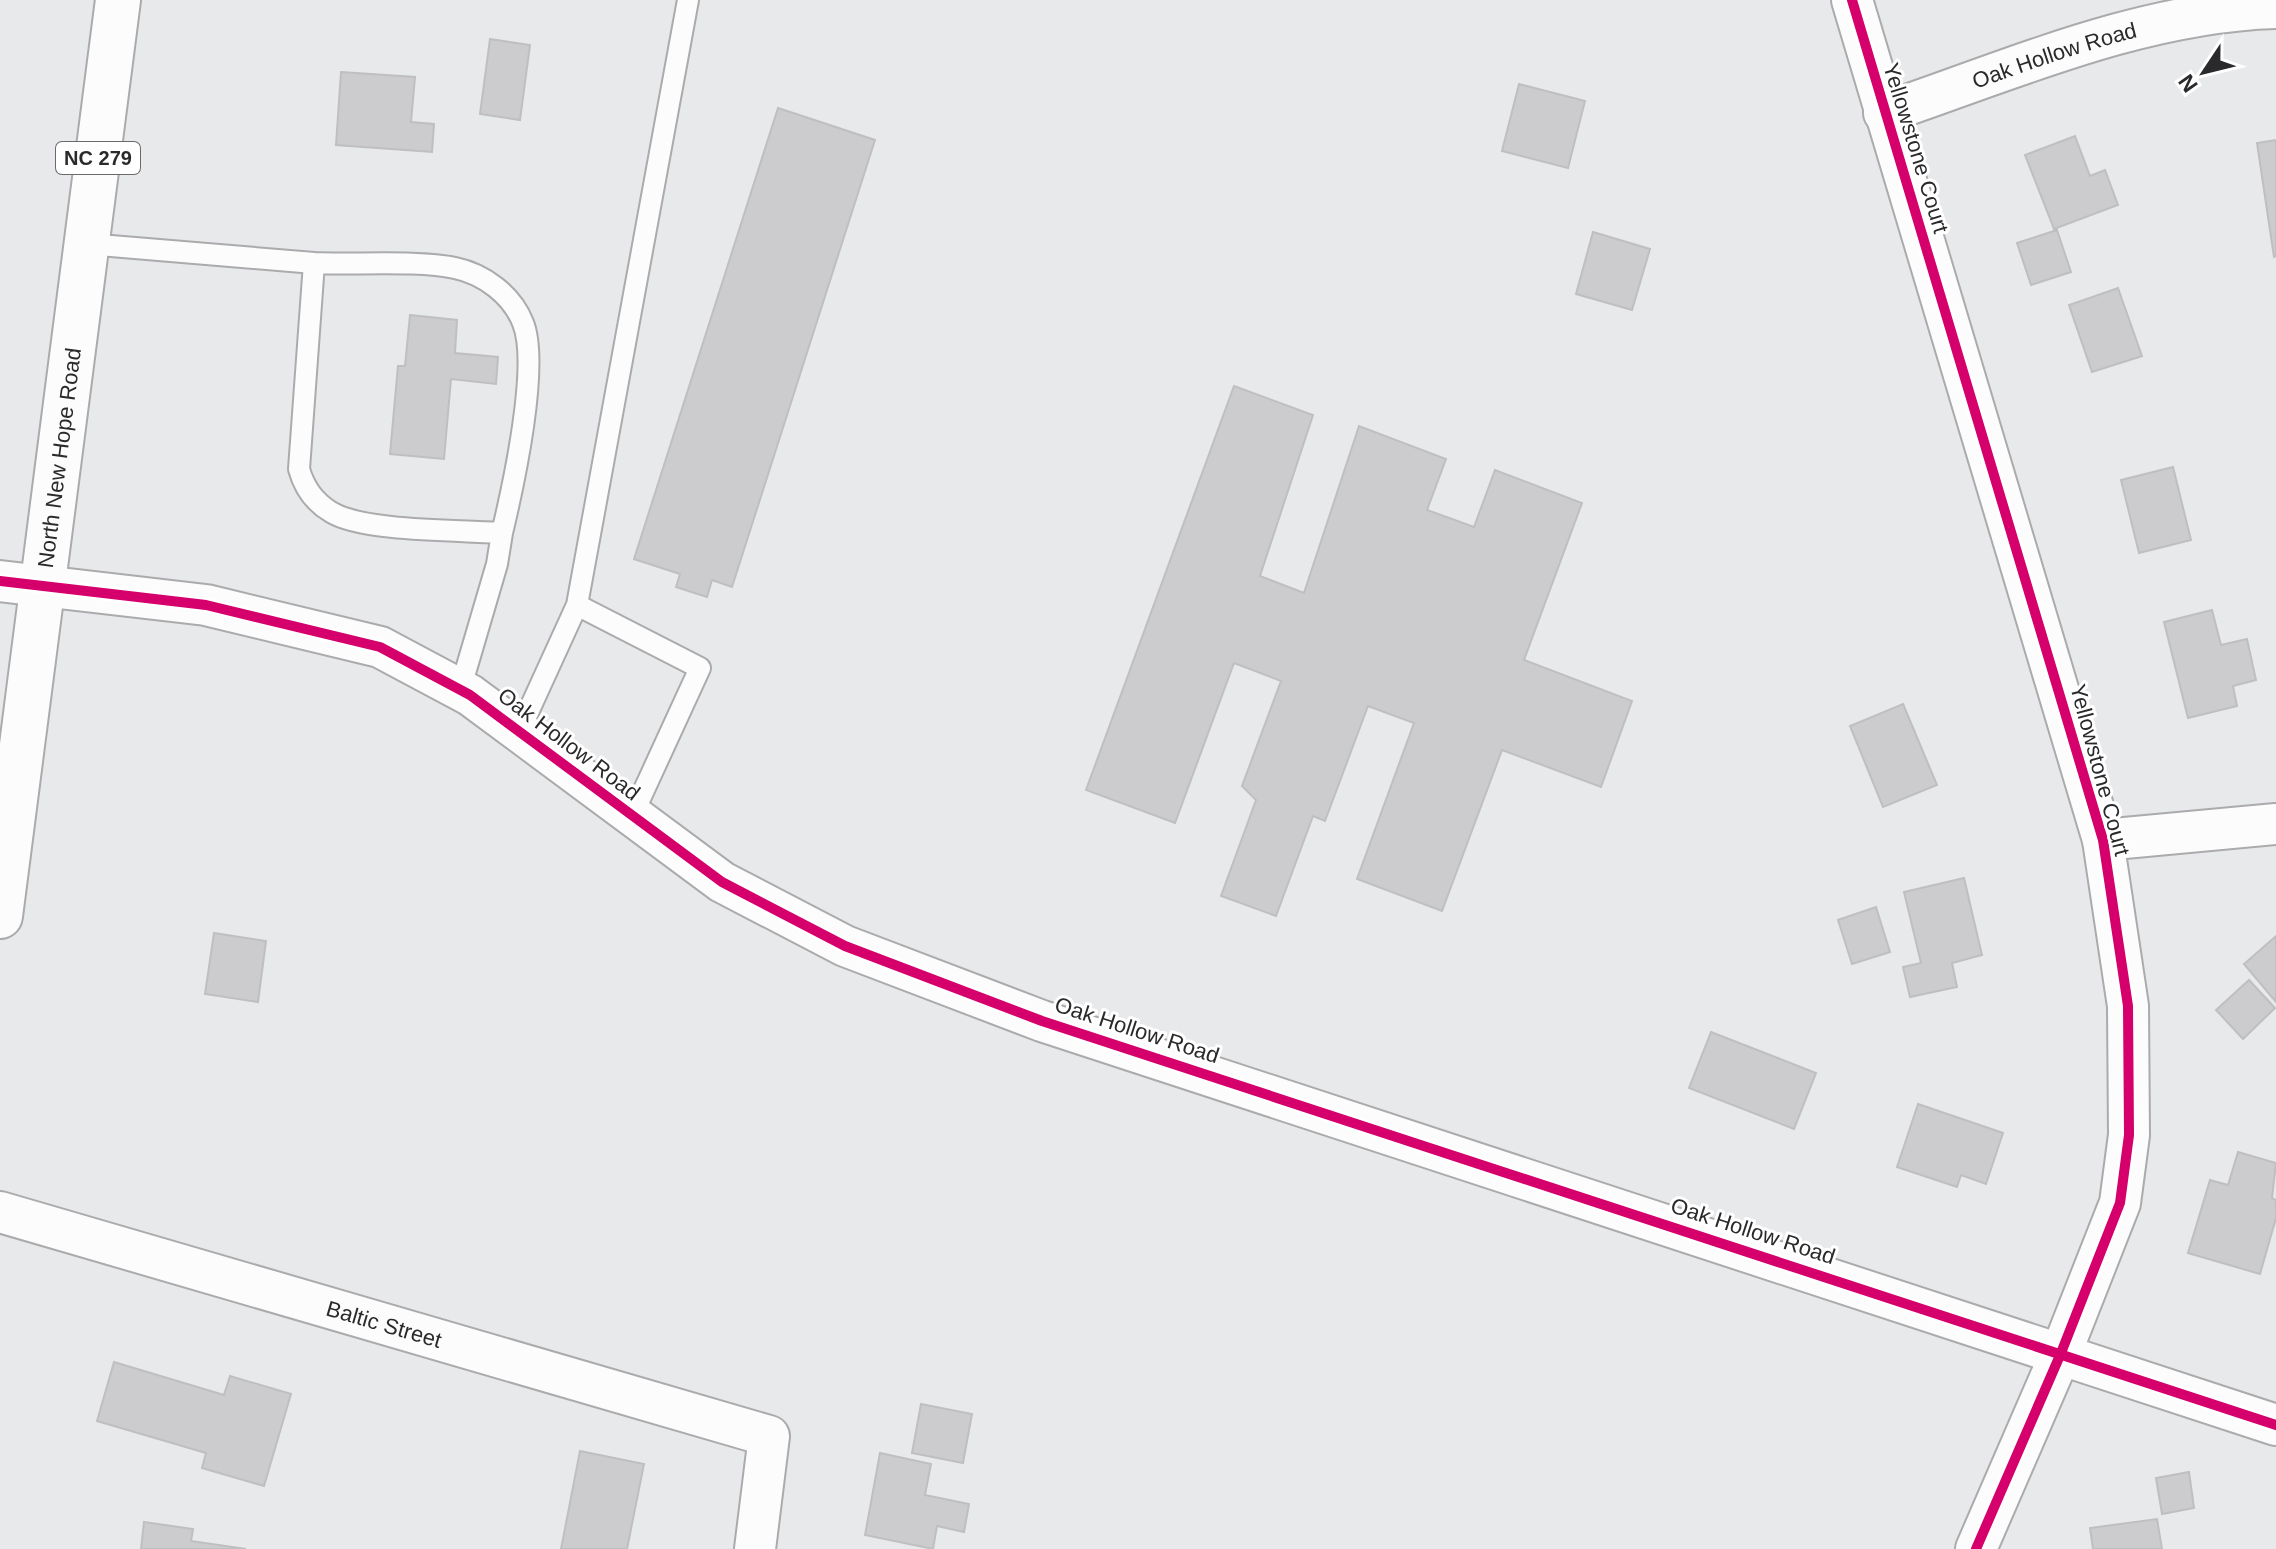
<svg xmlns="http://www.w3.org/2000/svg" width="2276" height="1549" viewBox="0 0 2276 1549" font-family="Helvetica,sans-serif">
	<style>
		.building { fill: #cccbcd; stroke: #bfbfc0; stroke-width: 2 }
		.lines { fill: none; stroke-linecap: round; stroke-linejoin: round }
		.service-casing { stroke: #ababad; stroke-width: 24 }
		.minor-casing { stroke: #ababad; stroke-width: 44 }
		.primary-casing { stroke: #ababad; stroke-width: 48 }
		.service { stroke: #fcfcfc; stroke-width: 20 }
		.minor { stroke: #fcfcfc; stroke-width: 40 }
		.primary { stroke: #fcfcfc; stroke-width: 44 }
		.cycleway-casing { stroke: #fff; stroke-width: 15 }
		.cycleway { stroke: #d6006c; stroke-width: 10 }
		.labels { text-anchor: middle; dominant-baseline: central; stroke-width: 6; stroke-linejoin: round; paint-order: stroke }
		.shield { fill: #fff; stroke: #6a6a6b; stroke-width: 2 }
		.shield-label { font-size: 20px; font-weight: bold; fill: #2a2a2c }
		.street-label { font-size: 22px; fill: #2a2a2c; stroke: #fff }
	</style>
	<rect width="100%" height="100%" fill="#e8e9eb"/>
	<!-- building -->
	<path class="building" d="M 490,39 L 530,45 L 520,120 L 480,114 Z
		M 341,72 L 415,77 L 411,122 L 434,124 L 432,152 L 336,145 Z
		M 1519,84 L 1585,101 L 1568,168 L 1502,151 Z
		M 778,108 L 875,140 L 732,587 L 712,580 L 707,597 L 676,587 L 680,574 L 634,559 Z
		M 2075,136 L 2090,176 L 2105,170 L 2118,205 L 2054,229 L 2025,155 Z
		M 2276,140 L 2276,256 L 2274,257 L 2257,143 Z
		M 2057,230 L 2071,272 L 2031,285 L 2017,243 Z
		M 1593,232 L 1650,249 L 1632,310 L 1576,294 Z
		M 2118,288 L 2142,356 L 2092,372 L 2069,305 Z
		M 410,315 L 457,320 L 455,353 L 498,357 L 496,384 L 451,379 L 444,459 L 390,454 L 398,366 L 405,366 Z
		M 1234,386 L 1313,415 L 1260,576 L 1304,593 L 1359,426 L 1446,459 L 1427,510 L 1474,527 L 1495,470 L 1582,503 L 1524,660 L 1632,701 L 1601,787 L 1502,750 L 1442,911 L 1357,879 L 1414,723 L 1368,706 L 1325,821 L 1313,816 L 1276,916 L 1221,896 L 1256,800 L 1242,786 L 1281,681 L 1234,663 L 1175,823 L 1086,790 Z
		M 2173,467 L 2191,540 L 2139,553 L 2121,480 Z
		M 2212,610 L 2221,645 L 2247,639 L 2256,680 L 2233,686 L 2237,706 L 2188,718 L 2164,622 Z
		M 1903,704 L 1937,785 L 1883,807 L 1850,726 Z
		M 1964,878 L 1982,955 L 1952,963 L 1957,987 L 1910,997 L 1903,967 L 1921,963 L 1904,892 Z
		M 1876,907 L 1890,952 L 1852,964 L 1838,920 Z
		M 214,933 L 266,941 L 258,1002 L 205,994 Z
		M 2276,936 L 2276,1002 L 2244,964 Z
		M 2249,980 L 2275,1008 L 2243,1039 L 2216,1010 Z
		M 1711,1032 L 1816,1073 L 1794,1129 L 1689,1088 Z
		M 1918,1104 L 2003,1133 L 1986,1184 L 1961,1175 L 1957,1187 L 1897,1167 Z
		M 2238,1152 L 2276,1163 L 2272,1198 L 2276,1200 L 2276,1218 L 2260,1274 L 2188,1253 L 2210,1180 L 2228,1185 Z
		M 114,1362 L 224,1395 L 230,1376 L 291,1394 L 264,1486 L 202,1468 L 206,1453 L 97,1421 Z
		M 921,1404 L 972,1414 L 963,1463 L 912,1453 Z
		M 580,1451 L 644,1464 L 627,1549 L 561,1549 Z
		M 880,1453 L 931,1464 L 925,1495 L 969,1504 L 964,1532 L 937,1526 L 933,1549 L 865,1535 Z
		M 2189,1472 L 2194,1508 L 2162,1514 L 2156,1478 Z
		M 2157,1519 L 2162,1549 L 2093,1549 L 2090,1528 Z
		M 144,1522 L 193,1529 L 191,1541 L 246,1549 L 141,1549 Z"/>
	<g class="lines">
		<defs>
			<path id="service" d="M 87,244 L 314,263 L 299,469 C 304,487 314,502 331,512 C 363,532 461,530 502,533 L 497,564 L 460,690
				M 314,263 C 354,265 418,260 455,268 C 484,274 512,295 523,323 C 540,365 513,487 502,533
				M 577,605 L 688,0
				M 519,732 L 577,605 L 700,668 L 632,816"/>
			<g id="minor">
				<path d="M 1852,0 L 2103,840 L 2128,1006 L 2129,1135 L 2120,1203 L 2061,1353 L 1976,1549"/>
				<path id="s1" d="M 1884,113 C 2011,70 2141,12 2276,8"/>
				<path d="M 0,581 L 206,605 L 380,647 L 470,695 L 722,882 L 845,946 L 1042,1021 L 2276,1425"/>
				<path d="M 2103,840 L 2276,824"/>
				<path id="s2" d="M 0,1212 L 769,1436 L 755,1549"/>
			</g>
			<g id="primary">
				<path id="s3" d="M 0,916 L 118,0"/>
			</g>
		</defs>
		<!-- service casing -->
		<use href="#service" class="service-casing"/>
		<!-- minor casing -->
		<use href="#minor" class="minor-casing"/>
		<!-- primary casing -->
		<use href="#primary" class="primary-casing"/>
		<!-- service -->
		<use href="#service" class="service"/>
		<!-- minor -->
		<use href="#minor" class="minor"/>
		<!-- primary -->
		<use href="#primary" class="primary"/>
		<defs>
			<path id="cycleway" d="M 1852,0 L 2103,840 L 2128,1006 L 2129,1135 L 2120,1203 L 2061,1353 L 1976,1549
				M 0,581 L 206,605 L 380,647 L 470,695 L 722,882 L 845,946 L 1042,1021 L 2276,1425"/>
		</defs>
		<!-- cycleway casing -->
		<use href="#cycleway" class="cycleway-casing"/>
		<!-- cycleway -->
		<use href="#cycleway" class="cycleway"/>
	</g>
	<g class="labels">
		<!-- shield labels -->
		<rect class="shield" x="56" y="142" width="84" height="32" rx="6"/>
		<g class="shield-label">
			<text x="98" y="158">NC 279</text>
		</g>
		<!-- street labels -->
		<g class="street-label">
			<text stroke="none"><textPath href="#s1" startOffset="180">Oak Hollow Road</textPath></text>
			<text transform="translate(1916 148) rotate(73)">Yellowstone Court</text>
			<text stroke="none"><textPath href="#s3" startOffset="462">North New Hope Road</textPath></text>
			<text transform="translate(569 744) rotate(37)">Oak Hollow Road</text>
			<text transform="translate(2100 770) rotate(75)">Yellowstone Court</text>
			<text transform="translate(1137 1030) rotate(18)">Oak Hollow Road</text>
			<text transform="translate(1753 1231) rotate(18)">Oak Hollow Road</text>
			<text stroke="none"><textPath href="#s2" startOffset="400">Baltic Street</textPath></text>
		</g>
	</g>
	<!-- north arrow -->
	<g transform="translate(2204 72) rotate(235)" stroke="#ffffff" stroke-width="6" paint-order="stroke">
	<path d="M0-6L14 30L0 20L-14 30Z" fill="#2a2a2c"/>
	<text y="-12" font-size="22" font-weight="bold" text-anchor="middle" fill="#2a2a2c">N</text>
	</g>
</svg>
